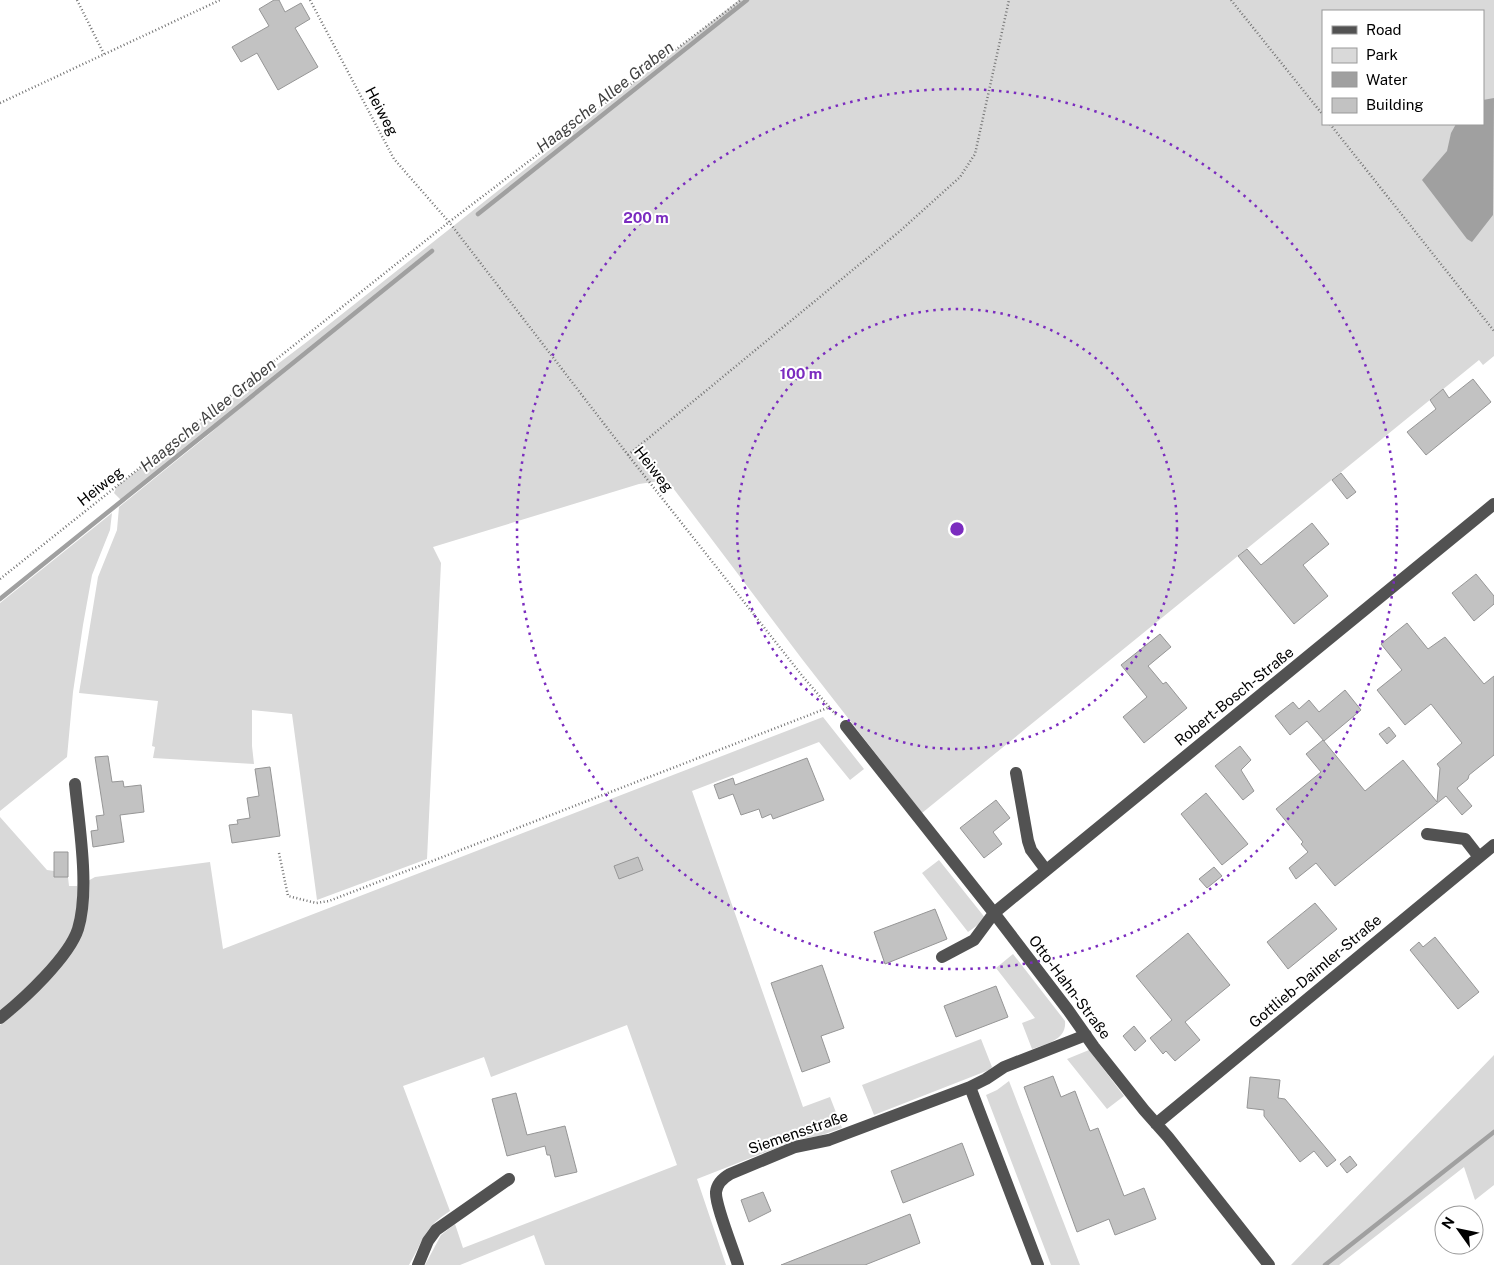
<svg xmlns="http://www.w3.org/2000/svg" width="1494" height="1265" viewBox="0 0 1494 1265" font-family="'Public Sans',sans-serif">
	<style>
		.green { fill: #d9d9d9; fill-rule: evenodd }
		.water { fill: #a0a0a0 }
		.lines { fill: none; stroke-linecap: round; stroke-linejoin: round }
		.stream { stroke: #a0a0a0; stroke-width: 4.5 }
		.building { fill: #c2c2c2; stroke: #969696 }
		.path { stroke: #747474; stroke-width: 2.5; stroke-dasharray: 1 2.5; stroke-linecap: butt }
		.minor { stroke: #525252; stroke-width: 12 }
		.ring { fill: none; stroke: #7b2cbf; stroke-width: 2.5; stroke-dasharray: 2.5 5 }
		.labels { text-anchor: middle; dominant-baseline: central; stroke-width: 4; stroke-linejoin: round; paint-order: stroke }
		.street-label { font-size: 15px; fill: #000; stroke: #fff }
		.water-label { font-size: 16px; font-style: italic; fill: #414141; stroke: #fff }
		.centre { fill: #7b2cbf; stroke: #fff; stroke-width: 2.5 }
		.ring-label { font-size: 15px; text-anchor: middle; font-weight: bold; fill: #7b2cbf; stroke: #fff; stroke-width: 4; stroke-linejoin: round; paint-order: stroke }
	</style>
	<rect width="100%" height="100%" fill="#fff"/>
	<!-- green -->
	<path class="green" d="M 739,0 L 1494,0 L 1494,356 L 1483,365 L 1479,360 L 922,813 L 802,659 L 667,480 L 639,484 L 433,547 L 441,563 L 427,859 L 317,900 L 292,714 L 252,710 L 252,746 L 254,764 L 153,758 L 155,747 L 152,746 L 158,701 L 79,693 L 98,577 L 117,530 L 119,507 L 218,427 L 121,500 L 114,493 L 117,486 L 308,341 ZM 1323,11 L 1483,11 L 1483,124 L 1323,124 Z
		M 112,513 L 110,530 L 92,575 L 83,625 L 73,692 L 67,757 L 0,811 L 0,603 Z
		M 823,717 L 864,769 L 850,780 L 819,742 L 692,791 L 803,1107 L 830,1097 L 842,1128 L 819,1136 L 799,1139 L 697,1179 L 726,1265 L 545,1265 L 534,1235 L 460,1265 L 425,1265 L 441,1235 L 455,1224 L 463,1248 L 677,1165 L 627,1025 L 491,1077 L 484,1057 L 403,1086 L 450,1211 C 423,1228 424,1240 409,1265 L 0,1265 L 0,1025 L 20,1009 L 66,959 L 86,882 L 95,877 L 210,862 L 223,949 Z
		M 0,817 L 47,870 L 54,871 L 54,877 L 68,877 L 69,886 L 77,886 C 77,901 78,918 72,932 C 62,958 20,993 0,1013 Z
		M 939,860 L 986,919 L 968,932 L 922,873 Z
		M 1013,954 L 1065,1021 C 1067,1040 1046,1044 1032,1049 L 1022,1023 L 1035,1018 L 996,968 Z
		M 981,1039 L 992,1067 L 989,1070 L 874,1115 L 862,1085 Z
		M 1089,1050 L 1124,1096 L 1107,1109 L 1067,1059 Z
		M 1494,1055 L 1494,1185 L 1475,1200 L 1464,1167 L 1339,1265 L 1291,1265 Z
		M 1009,1081 L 1080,1265 L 1051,1265 L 986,1095 L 997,1090 Z"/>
	<!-- water -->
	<path class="water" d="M 1494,98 L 1493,215 L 1472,242 L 1467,239 L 1422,180 L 1447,151 L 1451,133 L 1456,124 L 1483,124 L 1483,100 Z"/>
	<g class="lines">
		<!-- stream -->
		<path class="stream" d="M 478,214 L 747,0
			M 0,599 L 432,251
			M 1325,1265 L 1494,1132"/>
	</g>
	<!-- building -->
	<path class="building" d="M 274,0 L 279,0 L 285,12 L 301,3 L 310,19 L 295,28 L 318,67 L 278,90 L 257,53 L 241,62 L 232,47 L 269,26 L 259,9 Z
		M 1473,379 L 1491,402 L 1426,455 L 1407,432 L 1436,409 L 1430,400 L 1443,389 L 1449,398 Z
		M 1341,473 L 1356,492 L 1347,499 L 1332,480 Z
		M 1312,523 L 1329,544 L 1303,565 L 1328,596 L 1294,624 L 1238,556 L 1247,549 L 1261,565 Z
		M 1476,574 L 1494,596 L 1494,604 L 1474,621 L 1452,593 Z
		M 1407,623 L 1428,649 L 1445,637 L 1484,684 L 1494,676 L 1494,755 L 1469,775 L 1468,779 L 1457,788 L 1472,806 L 1462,815 L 1446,796 L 1335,886 L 1316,863 L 1296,879 L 1289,868 L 1308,852 L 1301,844 L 1303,842 L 1276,809 L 1321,772 L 1306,754 L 1323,740 L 1365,791 L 1403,760 L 1437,802 L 1440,768 L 1437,764 L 1462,743 L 1431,704 L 1405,725 L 1377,690 L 1402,670 L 1381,644 Z
		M 1160,634 L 1171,647 L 1148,666 L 1163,684 L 1166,682 L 1187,708 L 1144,743 L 1123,717 L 1147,697 L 1121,665 Z
		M 1345,690 L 1361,710 L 1324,741 L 1307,721 L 1290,735 L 1275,716 L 1293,702 L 1299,709 L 1309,700 L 1319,712 Z
		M 1389,727 L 1396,736 L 1387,744 L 1379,734 Z
		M 1240,746 L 1251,760 L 1241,770 L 1254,791 L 1243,800 L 1215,766 Z
		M 108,756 L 112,782 L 123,781 L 124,787 L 141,785 L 144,812 L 120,815 L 124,842 L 93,847 L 91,831 L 98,830 L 96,816 L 104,815 L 95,757 Z
		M 807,758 L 824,800 L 773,819 L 771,814 L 762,818 L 759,809 L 741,815 L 733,794 L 719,799 L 714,785 L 733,778 L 735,785 Z
		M 270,767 L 280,836 L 232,843 L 229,825 L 238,824 L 237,820 L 250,818 L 247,798 L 259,796 L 255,769 Z
		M 1206,793 L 1248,844 L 1222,865 L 1181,814 Z
		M 996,800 L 1010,818 L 993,832 L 1002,844 L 984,858 L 960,828 Z
		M 54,852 L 68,852 L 68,877 L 54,877 Z
		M 638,857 L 643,870 L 619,879 L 614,866 Z
		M 1214,867 L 1222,876 L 1207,888 L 1199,879 Z
		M 1315,903 L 1337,929 L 1288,969 L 1267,942 Z
		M 935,909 L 947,939 L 885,964 L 874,932 Z
		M 1188,933 L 1230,985 L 1185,1022 L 1200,1040 L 1175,1061 L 1166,1051 L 1163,1054 L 1150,1038 L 1172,1020 L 1136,976 Z
		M 1435,937 L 1479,992 L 1458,1009 L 1410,950 L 1419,942 L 1423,947 Z
		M 822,965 L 844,1028 L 821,1036 L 830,1062 L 802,1072 L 771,983 Z
		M 996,986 L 1008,1017 L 956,1037 L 944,1006 Z
		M 1134,1026 L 1146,1041 L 1135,1051 L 1123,1036 Z
		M 1053,1076 L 1061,1097 L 1075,1091 L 1090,1131 L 1098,1128 L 1124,1196 L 1144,1188 L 1156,1219 L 1115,1235 L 1109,1219 L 1077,1232 L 1024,1087 Z
		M 1250,1077 L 1280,1080 L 1278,1098 L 1285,1099 L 1336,1160 L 1327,1167 L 1314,1151 L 1300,1162 L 1264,1116 L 1264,1110 L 1247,1108 Z
		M 516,1093 L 527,1135 L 565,1126 L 577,1172 L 555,1177 L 550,1155 L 547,1155 L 545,1146 L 507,1156 L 492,1099 Z
		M 962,1143 L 974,1175 L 903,1203 L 891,1171 Z
		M 1350,1156 L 1357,1165 L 1347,1173 L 1340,1164 Z
		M 763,1192 L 771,1211 L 749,1222 L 741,1200 Z
		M 910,1214 L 920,1243 L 865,1265 L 781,1265 Z"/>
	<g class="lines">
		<!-- path -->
		<path class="path" d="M 77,0 L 104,54
			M 310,0 L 394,159 L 449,222 L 628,455 L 804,678 L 837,716
			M 1231,0 L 1323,115
			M 0,103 L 220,0
			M 1330,124 L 1494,331
			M 628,455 L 900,231 L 960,177 L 975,154 L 1009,0
			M 0,579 L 449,222 L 741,0
			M 279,853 L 288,896 L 316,903 L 329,901 L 830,707"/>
		<!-- minor -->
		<path class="minor" d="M 846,726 L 994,913 L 1068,1010 L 1094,1047 L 1144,1110 L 1168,1137 L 1269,1265
			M 1016,773 L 1028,841 L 1031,850 L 1046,870
			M 1427,834 L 1465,839 L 1479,857
			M 942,957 L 974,940 L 994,913 L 1494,504
			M 0,1018 C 24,999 69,957 78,929 C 90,890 79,825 75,784
			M 970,1087 L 1038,1265
			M 1156,1124 L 1494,845
			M 418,1265 L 428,1241 L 436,1230 L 509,1179
			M 738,1265 C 734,1251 715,1205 716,1192 C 717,1184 723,1178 730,1174 L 795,1147 L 829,1140 L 970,1087 L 986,1079 L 1004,1067 L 1086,1035"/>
	</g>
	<!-- distance rings -->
	<g class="ring">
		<circle cx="957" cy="529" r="220"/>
		<circle cx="957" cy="529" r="440"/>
	</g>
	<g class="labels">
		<!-- street labels -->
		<g class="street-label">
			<text transform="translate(382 111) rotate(62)">Heiweg</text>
			<text transform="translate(654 469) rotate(52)">Heiweg</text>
			<text transform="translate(100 486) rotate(-38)">Heiweg</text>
			<text transform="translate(1234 696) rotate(-39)">Robert-Bosch-Straße</text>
			<text transform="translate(1315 971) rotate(-40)">Gottlieb-Daimler-Straße</text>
			<text transform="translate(1070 987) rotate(53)">Otto-Hahn-Straße</text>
			<text transform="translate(798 1132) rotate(-19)">Siemensstraße</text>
		</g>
		<!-- water labels -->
		<g class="water-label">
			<text transform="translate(605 97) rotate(-38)">Haagsche Allee Graben</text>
			<text transform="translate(208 415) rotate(-39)">Haagsche Allee Graben</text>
		</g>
	</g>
	<circle cx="957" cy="529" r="8" class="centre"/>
	<g class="ring-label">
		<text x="646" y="223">200 m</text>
		<text x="801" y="379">100 m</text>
	</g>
	<!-- legend -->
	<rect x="1322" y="10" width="162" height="115" fill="#ffffff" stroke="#999999"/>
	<rect x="1332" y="26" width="25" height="8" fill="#525252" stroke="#999999"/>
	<text x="1366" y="35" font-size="15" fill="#000000">Road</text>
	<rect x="1332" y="48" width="25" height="15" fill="#d9d9d9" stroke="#999999"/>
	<text x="1366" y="60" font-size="15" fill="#000000">Park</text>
	<rect x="1332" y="72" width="25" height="15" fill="#a0a0a0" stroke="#999999"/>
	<text x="1366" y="85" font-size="15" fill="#000000">Water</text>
	<rect x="1332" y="98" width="25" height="15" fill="#c2c2c2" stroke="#999999"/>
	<text x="1366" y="110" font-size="15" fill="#000000">Building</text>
	<!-- north arrow -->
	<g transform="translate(1459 1230) rotate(303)"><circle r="24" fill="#ffffff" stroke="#999999"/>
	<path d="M0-4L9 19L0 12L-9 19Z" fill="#000000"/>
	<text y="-8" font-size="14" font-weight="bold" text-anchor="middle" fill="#000000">N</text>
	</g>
</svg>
